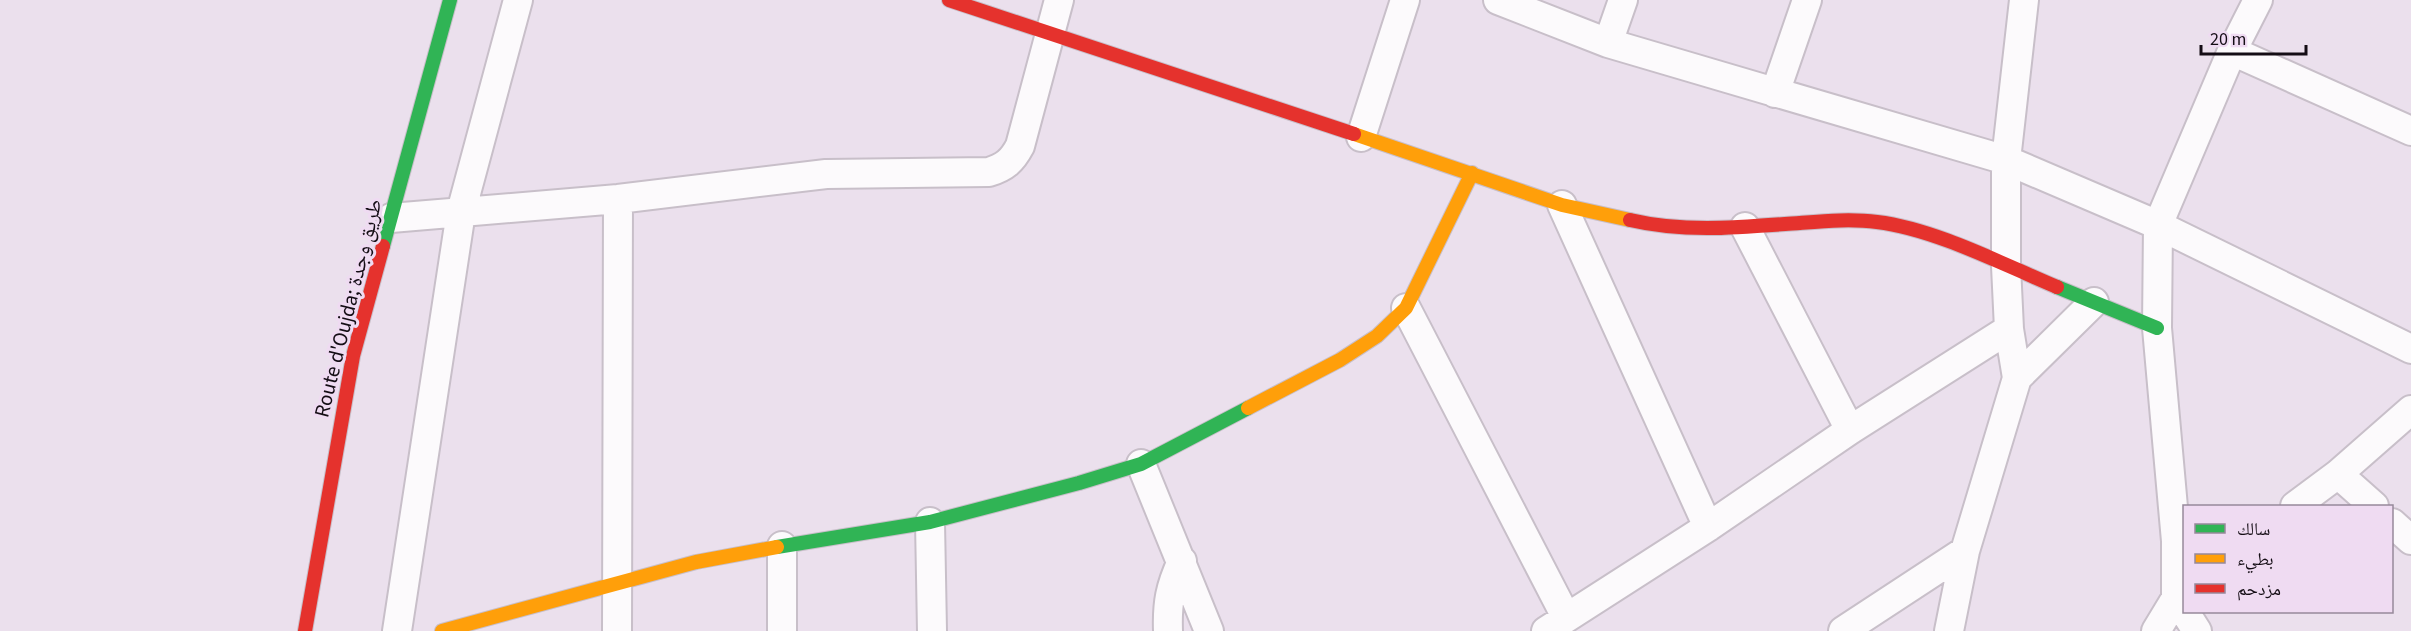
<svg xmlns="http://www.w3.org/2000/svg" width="2411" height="631" viewBox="0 0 2411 631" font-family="'Source Sans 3','Noto Naskh Arabic',sans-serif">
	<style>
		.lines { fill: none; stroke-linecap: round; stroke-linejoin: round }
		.street-casing { stroke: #c8bfc9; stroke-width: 32 }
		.fast-casing { stroke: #c8bfc9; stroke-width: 16 }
		.slow-casing { stroke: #c8bfc9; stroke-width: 16 }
		.jam-casing { stroke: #c8bfc9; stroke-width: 16 }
		.street { stroke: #fcfafc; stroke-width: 28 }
		.fast { stroke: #30b455; stroke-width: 14 }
		.slow { stroke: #ff9f0a; stroke-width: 14 }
		.jam { stroke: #e5322d; stroke-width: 14 }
		.labels { text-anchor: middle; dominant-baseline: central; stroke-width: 6; stroke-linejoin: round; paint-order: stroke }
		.street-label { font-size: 21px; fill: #140d15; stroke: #efdbf2 }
	</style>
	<rect width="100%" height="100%" fill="#ebe0ed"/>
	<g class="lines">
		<defs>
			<path id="street" d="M 1498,0 L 1608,43 L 2006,160 L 2158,225 L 2411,349
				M 1608,43 L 1623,0
				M 2232,51 L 2411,131
				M 1775,93 L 1807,0
				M 1361,137 L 1405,0
				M 1562,205 L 1708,527
				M 391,218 L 618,199 L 826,174 L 989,172 C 1005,167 1012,161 1020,146 L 1059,0
				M 1745,227 L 1850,430
				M 1406,308 L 1566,617
				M 2017,378 L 2094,302
				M 1141,464 L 1209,631
				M 2338,474 L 2374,506
				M 2295,506 L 2338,474 L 2411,410
				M 930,522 L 932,631
				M 2392,523 L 2411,540
				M 782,546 L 782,631
				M 2184,591 L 2176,598 L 2197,631
				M 397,631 L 461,212 L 518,0
				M 617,631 L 618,199
				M 1168,631 C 1167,603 1170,587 1182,561
				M 1546,631 L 1708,527 L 1850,430 L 2009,329
				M 1843,631 L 1965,551
				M 1949,631 L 1965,551 L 2017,378 L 2009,329 L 2006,266 L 2006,160 L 2024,0
				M 2156,631 L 2176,598 L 2176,541 L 2157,328 L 2158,225 L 2232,51 L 2258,0"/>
			<path id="fast" d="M 383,246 L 450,0
				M 2057,287 L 2157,328
				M 777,547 L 930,522 L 1079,483 L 1141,464 L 1248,408"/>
			<path id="slow" d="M 1354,134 L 1562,205 L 1630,220
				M 1248,408 L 1340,360 L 1377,336 L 1406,308 L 1472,173
				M 442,631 L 696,562 L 777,547"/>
			<path id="jam" d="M 949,0 L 1354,134
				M 1630,220 C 1681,232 1733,228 1785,224 C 1815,222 1847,218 1877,222 C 1935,229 2002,264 2057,287
				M 305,631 L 353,356 L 383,246"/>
		</defs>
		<!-- street casing -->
		<use href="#street" class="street-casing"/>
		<!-- fast casing -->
		<use href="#fast" class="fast-casing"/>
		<!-- slow casing -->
		<use href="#slow" class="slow-casing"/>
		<!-- jam casing -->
		<use href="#jam" class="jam-casing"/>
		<!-- street -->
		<use href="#street" class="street"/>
		<!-- fast -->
		<use href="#fast" class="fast"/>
		<!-- slow -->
		<use href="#slow" class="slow"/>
		<!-- jam -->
		<use href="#jam" class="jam"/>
	</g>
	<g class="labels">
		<!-- street labels -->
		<g class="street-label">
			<text transform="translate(348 308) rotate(-76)">Route d'Oujda; طريق وجدة</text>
		</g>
	</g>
	<!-- legend -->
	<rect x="2183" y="505" width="210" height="108" fill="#efdbf2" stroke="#97899a" stroke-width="1.5"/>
	<rect x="2195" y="524" width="30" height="9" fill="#30b455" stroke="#97899a" stroke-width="1.5"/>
	<text x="2237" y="535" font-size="18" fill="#140d15">سالك</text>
	<rect x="2195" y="554" width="30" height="9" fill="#ff9f0a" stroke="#97899a" stroke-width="1.5"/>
	<text x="2237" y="565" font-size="18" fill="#140d15">بطيء</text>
	<rect x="2195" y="584" width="30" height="9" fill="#e5322d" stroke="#97899a" stroke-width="1.5"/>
	<text x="2237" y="595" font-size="18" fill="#140d15">مزدحم</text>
	<!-- scale -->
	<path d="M2201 45v9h105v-9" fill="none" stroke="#140d15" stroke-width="3"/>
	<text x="2210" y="45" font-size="18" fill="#140d15" stroke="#efdbf2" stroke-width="4.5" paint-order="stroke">20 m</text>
</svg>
